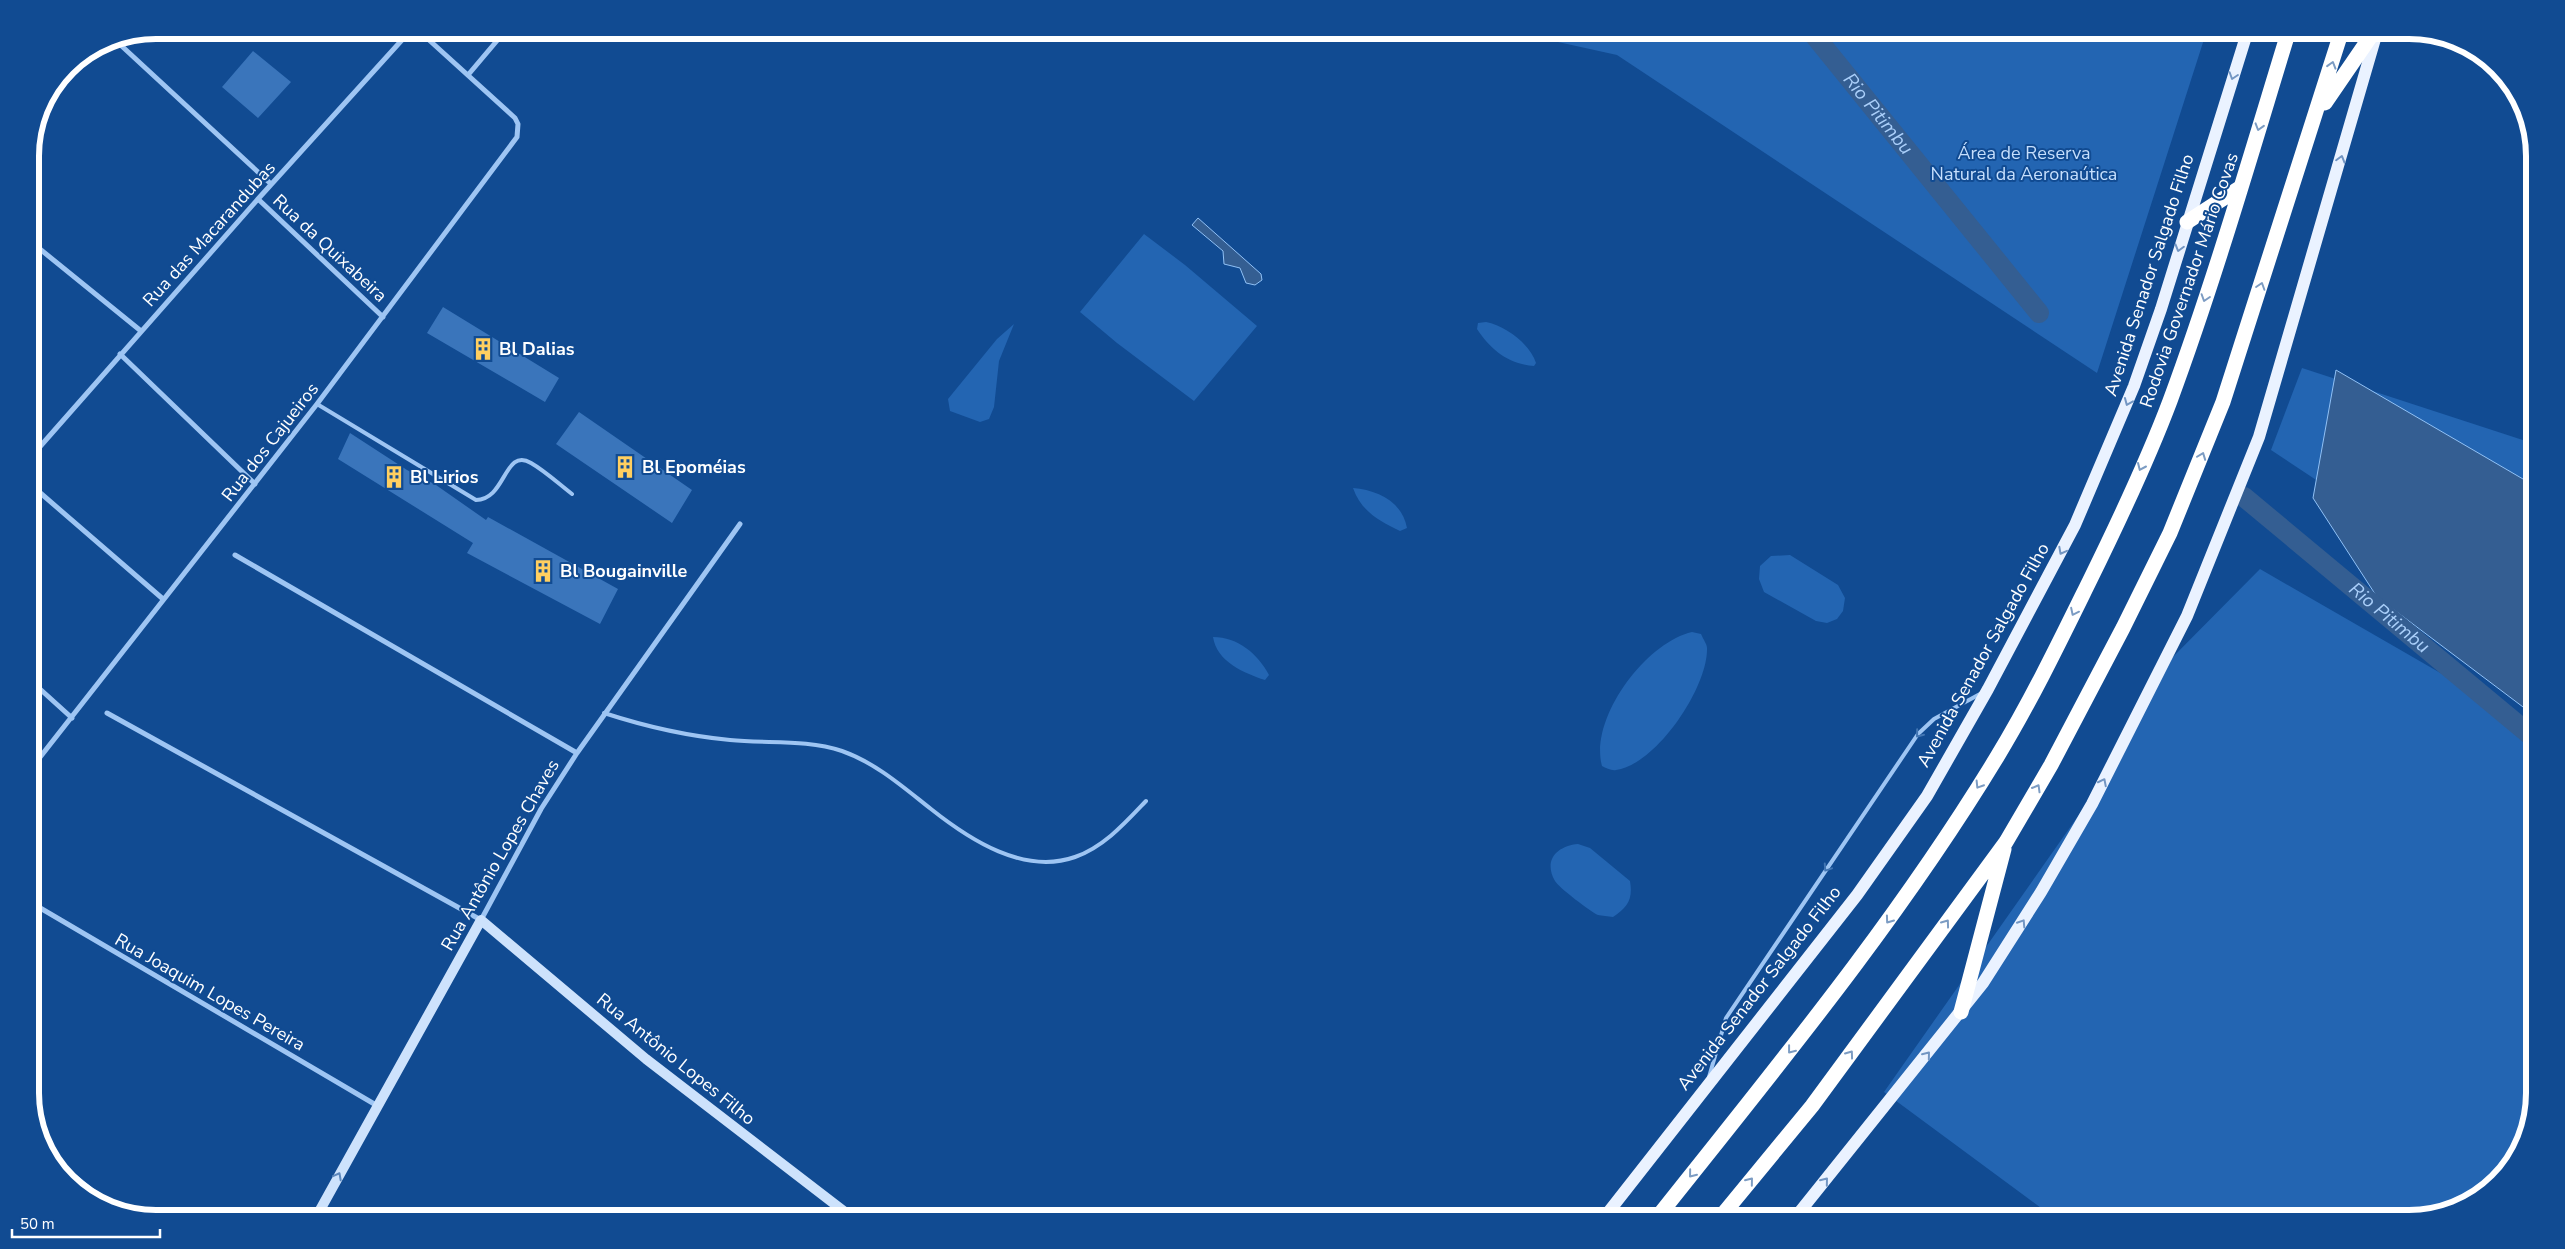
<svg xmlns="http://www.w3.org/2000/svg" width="2565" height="1249" viewBox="0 0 2565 1249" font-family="'Nunito Sans',sans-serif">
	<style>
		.green { fill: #2365b2 }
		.water { fill: #345e92; stroke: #90c1f6 }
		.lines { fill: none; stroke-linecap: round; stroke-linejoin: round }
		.canal { stroke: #345e92; stroke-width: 20 }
		.building { fill: #3a75bb }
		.lane { stroke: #9ec5f3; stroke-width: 4 }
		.street { stroke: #9ec5f3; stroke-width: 5 }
		.secondary { stroke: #cde2fc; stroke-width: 10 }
		.primary { stroke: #eaf2ff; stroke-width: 12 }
		.highway { stroke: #fff; stroke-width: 15 }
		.oneway { stroke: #7c9cc3 }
		.oneway2 { stroke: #7396c3 }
		.oneway3 { stroke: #4276b4 }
		.oneway4 { stroke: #5c87bc }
		.labels { text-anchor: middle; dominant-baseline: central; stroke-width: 4; stroke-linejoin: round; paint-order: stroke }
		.park-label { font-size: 18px; fill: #c6dffd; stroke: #114b92 }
		.street-label { font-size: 18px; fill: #fff; stroke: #114b92 }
		.poi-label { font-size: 18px; font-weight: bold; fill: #fff; stroke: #114b92; text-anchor: start }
		.water-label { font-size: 19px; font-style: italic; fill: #aacffa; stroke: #114b92 }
		.rim { fill: none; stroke: #fff; stroke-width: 6 }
	</style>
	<rect width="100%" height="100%" fill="#114b92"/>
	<!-- green -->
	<path class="green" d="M 1504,30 L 2207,30 L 2097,373 L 1617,55 Z
		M 1144,234 L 1185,265 L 1257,326 L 1194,401 L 1117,343 L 1080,312 Z
		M 1486,322 C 1506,326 1530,344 1536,363 L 1534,366 C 1508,364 1491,350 1477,329 L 1478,323 Z
		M 1014,324 L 999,361 L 994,407 L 989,419 L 980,422 L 950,411 L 948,399 L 997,339 Z
		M 2302,368 L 2535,444 L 2535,625 L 2271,450 Z
		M 1353,488 C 1377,490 1402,501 1407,528 L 1400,531 C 1379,521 1361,511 1353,488 Z
		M 1790,555 L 1838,585 L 1845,598 L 1843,611 L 1837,619 L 1827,623 L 1816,621 L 1764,592 L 1759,579 L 1760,566 L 1771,556 Z
		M 2260,569 L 2489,701 L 2535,736 L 2535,1093 L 2522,1149 L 2479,1198 L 2409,1219 L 2056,1219 L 1884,1092 L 2090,799 L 2161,669 Z
		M 1692,632 L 1701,634 C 1703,639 1707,644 1707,648 C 1708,687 1657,764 1616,770 C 1612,771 1606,768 1602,766 C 1589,719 1645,643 1692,632 Z
		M 1213,637 C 1238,637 1258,654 1269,675 L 1265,680 C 1244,673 1217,662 1213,637 Z
		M 1578,844 L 1590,848 L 1630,881 C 1633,899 1628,907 1613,917 C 1608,916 1602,916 1598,915 C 1591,912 1558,887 1555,881 C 1543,860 1557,846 1578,844 Z"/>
	<!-- water -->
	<path class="water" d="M 1198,218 L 1261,274 L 1262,280 L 1255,285 L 1246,283 L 1240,268 L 1224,264 L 1223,251 L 1192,225 Z
		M 2336,370 L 2535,486 L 2535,716 L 2377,597 L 2313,498 Z"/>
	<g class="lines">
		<!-- canal -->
		<g class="canal">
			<path id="s1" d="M 1810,30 L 2039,313"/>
			<path id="s2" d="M 2244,497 L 2535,739"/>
		</g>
	</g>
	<!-- building -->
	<path class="building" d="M 253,51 L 291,82 L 258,118 L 222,87 Z
		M 443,307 L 559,378 L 545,402 L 427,333 Z
		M 579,412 L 692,490 L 672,523 L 556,444 Z
		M 350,433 L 407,470 L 436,485 L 486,520 L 488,517 L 618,589 L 600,624 L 467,553 L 473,543 L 338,459 Z"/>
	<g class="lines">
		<!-- lane -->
		<path class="lane" d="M 317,404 L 476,500 C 506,500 504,447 531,463 C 545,471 559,484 572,494
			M 604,713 C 644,726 687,736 730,740 C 767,744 806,739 842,751 C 876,763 903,787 931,809 C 970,840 1024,875 1075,857 C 1104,847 1126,822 1146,801
			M 1709,1077 L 1726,1018 L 1918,734 L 1934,719 L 1980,694"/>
		<!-- street -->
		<path class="street" d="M 113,38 L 271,184
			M 468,75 L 506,30
			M 258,199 L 383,317
			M 30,241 L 141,331
			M 120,354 L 255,484
			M 30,458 L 258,199 L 411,30
			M 30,484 L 163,599
			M 235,555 L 577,753
			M 30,680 L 72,718
			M 107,713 L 481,920 L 541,809 L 577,753 L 740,524
			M 30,770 L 317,404 L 517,137 L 518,124 L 515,118 L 418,30
			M 30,902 L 376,1105
			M 49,1156 L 116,1210"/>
		<!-- secondary -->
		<path class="secondary" d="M 315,1219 L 481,920 L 646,1059 L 854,1219"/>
		<!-- primary -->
		<path class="primary" d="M 1603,1219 L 1857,895 L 1927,796 L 1988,689 L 2075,525 L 2134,386 L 2161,309 L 2248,30
			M 1794,1219 L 1983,983 L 2041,892 L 2092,804 L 2187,616 L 2259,437 L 2377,32"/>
		<!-- highway -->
		<path class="highway" d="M 2325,103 L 2375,30
			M 2187,222 L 2241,187
			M 1961,1012 L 2004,849
			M 1656,1219 C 1775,1069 1897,922 1997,757 C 2031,701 2060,641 2089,582 C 2118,523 2147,462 2170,401 C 2215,279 2251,154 2289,30
			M 1719,1219 L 1812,1106 L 2006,842 L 2051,765 L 2123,628 L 2170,533 L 2223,402 L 2342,30"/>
	</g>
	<!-- one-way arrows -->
	<defs><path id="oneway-chevron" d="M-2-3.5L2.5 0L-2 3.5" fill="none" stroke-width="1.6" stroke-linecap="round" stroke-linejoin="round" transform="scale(1.25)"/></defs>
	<g class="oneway">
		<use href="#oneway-chevron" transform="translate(2332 65) rotate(-73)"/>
		<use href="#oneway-chevron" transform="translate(2259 127) rotate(107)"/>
		<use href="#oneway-chevron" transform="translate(2261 286) rotate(-72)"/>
		<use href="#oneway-chevron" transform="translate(2205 298) rotate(108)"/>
		<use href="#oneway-chevron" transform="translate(2202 456) rotate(-69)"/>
		<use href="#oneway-chevron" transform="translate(2141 467) rotate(114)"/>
		<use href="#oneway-chevron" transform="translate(2074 612) rotate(116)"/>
		<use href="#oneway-chevron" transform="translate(1979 785) rotate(122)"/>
		<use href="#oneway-chevron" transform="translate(2037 788) rotate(-60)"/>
		<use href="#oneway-chevron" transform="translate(1889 920) rotate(126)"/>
		<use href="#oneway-chevron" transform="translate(1946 923) rotate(-54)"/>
		<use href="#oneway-chevron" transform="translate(1791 1050) rotate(128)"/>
		<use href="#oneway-chevron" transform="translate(1850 1054) rotate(-54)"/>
		<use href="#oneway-chevron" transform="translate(1692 1174) rotate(129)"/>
		<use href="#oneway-chevron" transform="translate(1750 1181) rotate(-51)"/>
	</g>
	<g class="oneway2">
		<use href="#oneway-chevron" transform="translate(2233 76) rotate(108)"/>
		<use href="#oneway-chevron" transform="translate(2341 159) rotate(-74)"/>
		<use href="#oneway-chevron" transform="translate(2179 248) rotate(106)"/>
		<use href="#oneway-chevron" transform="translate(2128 402) rotate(113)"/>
		<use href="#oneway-chevron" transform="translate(2062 551) rotate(118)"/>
		<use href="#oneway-chevron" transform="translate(2103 782) rotate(-63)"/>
		<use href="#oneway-chevron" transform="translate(2022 923) rotate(-57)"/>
		<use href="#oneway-chevron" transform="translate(1927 1055) rotate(-51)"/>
		<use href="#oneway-chevron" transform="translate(1825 1181) rotate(-51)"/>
	</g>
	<g class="oneway3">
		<use href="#oneway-chevron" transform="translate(1919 734) rotate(129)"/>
		<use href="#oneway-chevron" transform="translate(1827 868) rotate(124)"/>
	</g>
	<use class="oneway4" href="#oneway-chevron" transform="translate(338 1176) rotate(-62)"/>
	<!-- icons -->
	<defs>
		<symbol id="building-bare" viewBox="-9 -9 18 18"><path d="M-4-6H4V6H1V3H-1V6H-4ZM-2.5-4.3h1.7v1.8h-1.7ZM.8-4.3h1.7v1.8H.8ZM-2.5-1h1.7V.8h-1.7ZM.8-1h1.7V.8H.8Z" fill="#ffcf60" stroke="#114b92" stroke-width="2.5" paint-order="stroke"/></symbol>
	</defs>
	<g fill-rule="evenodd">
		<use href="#building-bare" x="467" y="333" width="32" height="32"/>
		<use href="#building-bare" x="609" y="451" width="32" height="32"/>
		<use href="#building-bare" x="378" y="461" width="32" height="32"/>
		<use href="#building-bare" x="527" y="555" width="32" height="32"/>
	</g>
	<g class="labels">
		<!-- park labels -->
		<g class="park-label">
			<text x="2024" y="153">Área de Reserva<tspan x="2024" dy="21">Natural da Aeronaútica</tspan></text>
		</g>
		<!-- street labels -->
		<g class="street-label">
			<text transform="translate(209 234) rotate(-48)">Rua das Macarandubas</text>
			<text transform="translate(330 248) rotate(43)">Rua da Quixabeira</text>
			<text transform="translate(2149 275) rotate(-72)">Avenida Senador Salgado Filho</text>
			<text transform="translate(2189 280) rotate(-71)">Rodovia Governador Mário Covas</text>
			<text transform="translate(270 442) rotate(-52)">Rua dos Cajueiros</text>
			<text transform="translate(1983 655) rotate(-61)">Avenida Senador Salgado Filho</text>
			<text transform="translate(500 855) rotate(-60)">Rua Antônio Lopes Chaves</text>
			<text transform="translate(1759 988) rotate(-52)">Avenida Senador Salgado Filho</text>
			<text transform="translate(210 992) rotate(30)">Rua Joaquim Lopes Pereira</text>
			<text transform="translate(676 1059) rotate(39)">Rua Antônio Lopes Filho</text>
		</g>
		<!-- poi labels -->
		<g class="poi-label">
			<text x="499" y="349">Bl Dalias</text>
			<text x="642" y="467">Bl Epoméias</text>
			<text x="410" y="477">Bl Lirios</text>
			<text x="560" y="571">Bl Bougainville</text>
		</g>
		<!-- water labels -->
		<g class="water-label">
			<text stroke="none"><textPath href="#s1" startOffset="108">Rio Pitimbu</textPath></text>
			<text stroke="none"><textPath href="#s2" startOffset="189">Rio Pitimbu</textPath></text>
		</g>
	</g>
	<!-- crop -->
	<path d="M0 0H2565V1249H0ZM156 39H2409A117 117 0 0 1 2526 156V1093A117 117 0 0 1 2409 1210H156A117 117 0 0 1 39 1093V156A117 117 0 0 1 156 39Z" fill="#114b92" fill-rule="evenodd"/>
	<path class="rim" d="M156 39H2409A117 117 0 0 1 2526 156V1093A117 117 0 0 1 2409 1210H156A117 117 0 0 1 39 1093V156A117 117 0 0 1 156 39Z"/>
	<!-- scale -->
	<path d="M12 1229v8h148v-8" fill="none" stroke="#ffffff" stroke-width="2.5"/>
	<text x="20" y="1229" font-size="15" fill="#ffffff" stroke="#114b92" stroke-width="4" paint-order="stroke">50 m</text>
</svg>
